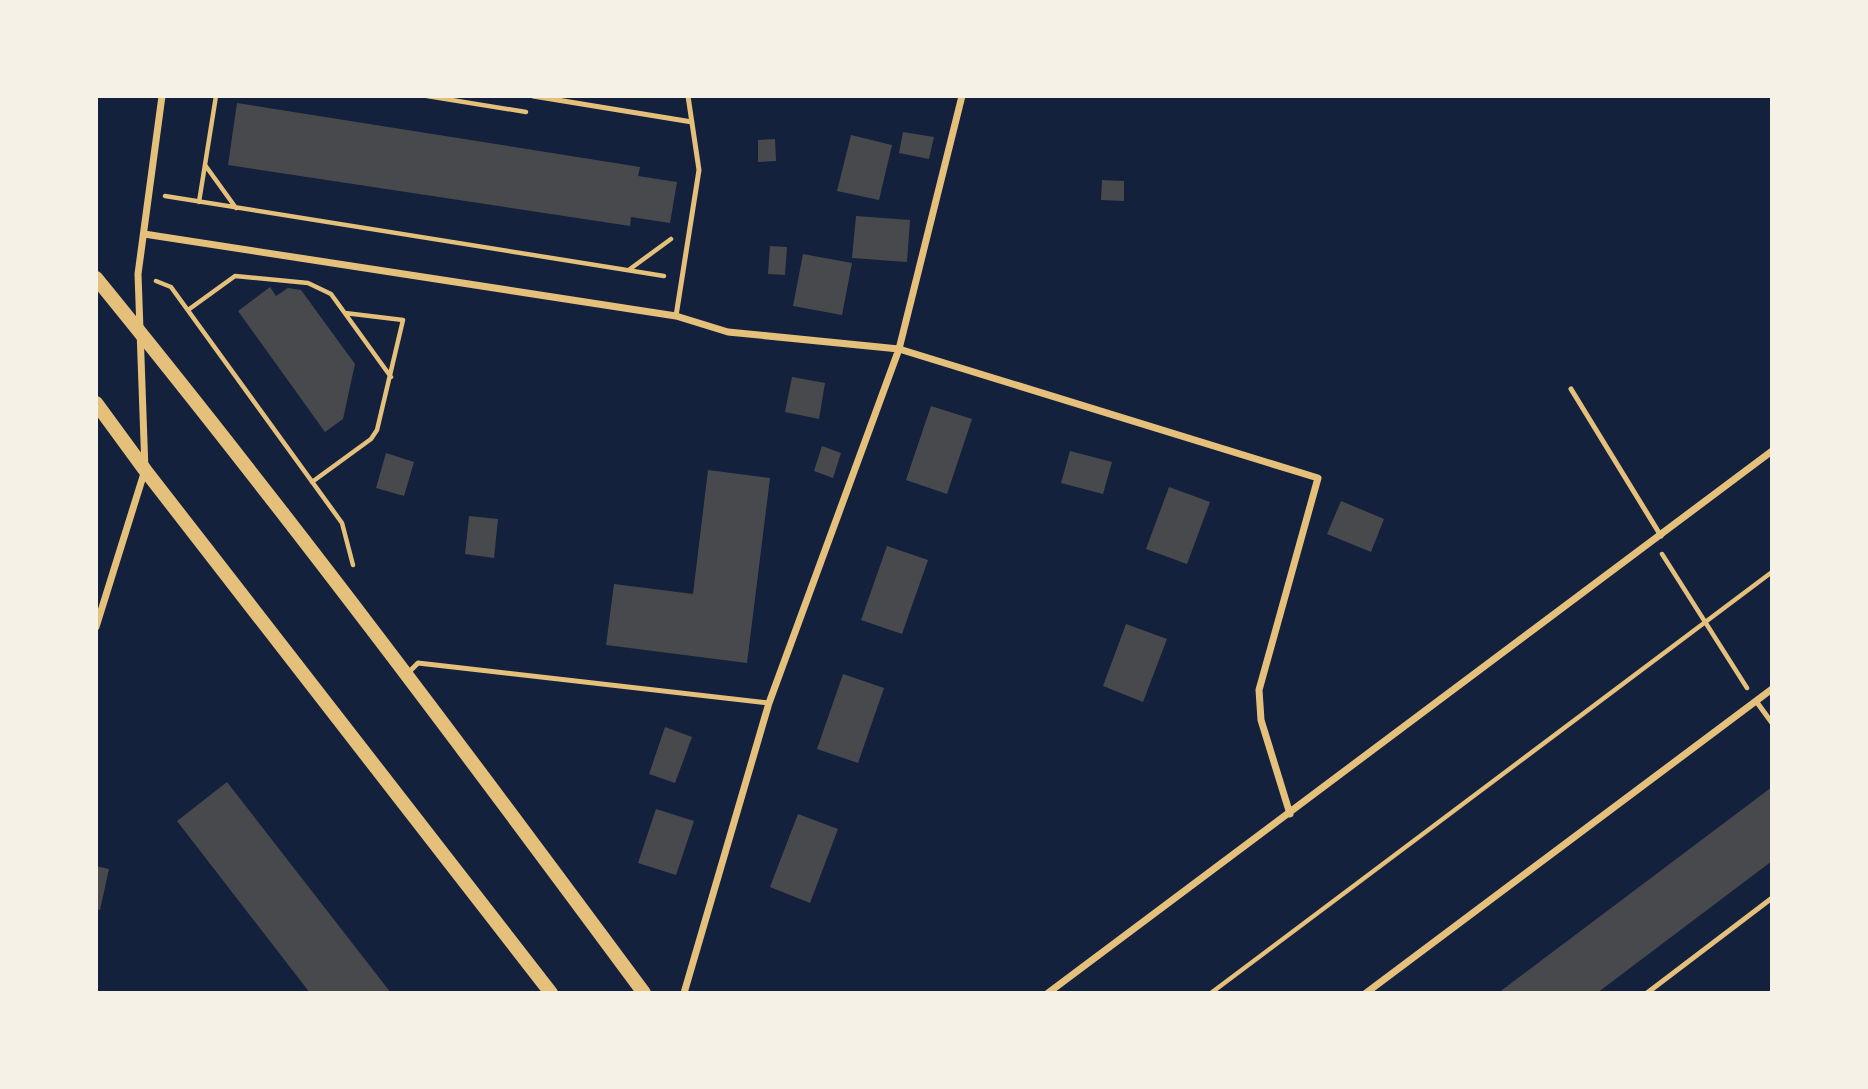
<svg xmlns="http://www.w3.org/2000/svg" width="1868" height="1089" viewBox="0 0 1868 1089" font-family="'IBM Plex Sans',sans-serif">
	<style>
		.building { fill: #48494c }
		.lines { fill: none; stroke-linecap: round; stroke-linejoin: round }
		.path { stroke: #e5c07b; stroke-width: 4.5 }
		.service { stroke: #e5c07b; stroke-width: 5 }
		.minor { stroke: #e5c07b; stroke-width: 7 }
		.secondary { stroke: #e5c07b; stroke-width: 14 }
	</style>
	<rect width="100%" height="100%" fill="#14213d"/>
	<!-- building -->
	<path class="building" d="M 237,103 L 640,167 L 638,176 L 677,182 L 670,223 L 631,217 L 630,226 L 228,165 Z
		M 903,132 L 934,137 L 929,159 L 899,153 Z
		M 851,135 L 892,145 L 879,200 L 837,191 Z
		M 775,139 L 776,161 L 758,162 L 758,140 Z
		M 1102,180 L 1124,181 L 1124,201 L 1101,200 Z
		M 856,216 L 910,220 L 907,262 L 852,258 Z
		M 770,246 L 787,247 L 785,275 L 768,274 Z
		M 803,254 L 852,263 L 842,315 L 793,306 Z
		M 270,287 L 276,296 L 288,288 L 301,290 L 355,364 L 343,419 L 325,432 L 238,311 Z
		M 792,377 L 825,383 L 819,419 L 785,412 Z
		M 931,406 L 972,419 L 947,494 L 906,480 Z
		M 822,446 L 841,453 L 833,478 L 814,471 Z
		M 1070,451 L 1112,462 L 1103,494 L 1061,483 Z
		M 386,453 L 414,462 L 404,496 L 376,488 Z
		M 708,470 L 770,478 L 747,663 L 606,645 L 614,584 L 693,594 Z
		M 1169,487 L 1210,502 L 1187,564 L 1146,549 Z
		M 1341,501 L 1384,519 L 1371,552 L 1327,534 Z
		M 469,516 L 498,519 L 494,558 L 465,554 Z
		M 887,546 L 928,560 L 902,634 L 861,620 Z
		M 1126,624 L 1167,639 L 1143,702 L 1103,686 Z
		M 843,674 L 884,688 L 858,763 L 817,749 Z
		M 665,727 L 692,737 L 675,783 L 649,774 Z
		M 227,782 L 391,993 L 310,993 L 177,821 Z
		M 1772,787 L 1772,861 L 1597,993 L 1498,993 Z
		M 656,809 L 694,821 L 676,875 L 638,863 Z
		M 798,814 L 838,829 L 810,903 L 770,887 Z
		M 96,866 L 109,869 L 100,910 L 96,909 Z"/>
	<g class="lines">
		<!-- path -->
		<path class="path" d="M 427,96 L 526,112
			M 205,165 L 236,208
			M 165,196 L 664,276
			M 199,202 L 216,96
			M 630,269 L 671,239
			M 156,281 L 171,287 L 342,523 L 353,565
			M 188,310 L 235,276 L 308,283 L 331,294 L 391,377
			M 312,482 L 371,439 L 377,430 L 403,320 L 345,313
			M 1662,554 L 1747,688
			M 1211,993 L 1772,572"/>
		<!-- service -->
		<path class="service" d="M 533,96 L 692,122
			M 676,316 L 699,170 L 688,96
			M 1571,389 L 1661,536
			M 408,673 L 418,663 L 769,703
			M 1756,701 L 1772,723
			M 1647,993 L 1772,898"/>
		<!-- minor -->
		<path class="minor" d="M 144,234 L 676,316 L 728,332 L 899,349 L 1318,478 L 1259,690 L 1261,720 L 1290,814
			M 96,627 L 145,470 L 138,274 L 162,96
			M 684,993 L 769,703 L 899,349 L 962,96
			M 1048,993 L 1772,451
			M 1366,993 L 1772,689"/>
		<!-- secondary -->
		<path class="secondary" d="M 96,278 C 286,511 465,751 644,993
			M 96,403 L 145,470 L 551,993"/>
	</g>
	<!-- border -->
	<rect width="1868" height="1089" fill="none" stroke="#f6f1e7" stroke-width="196"/>
</svg>
